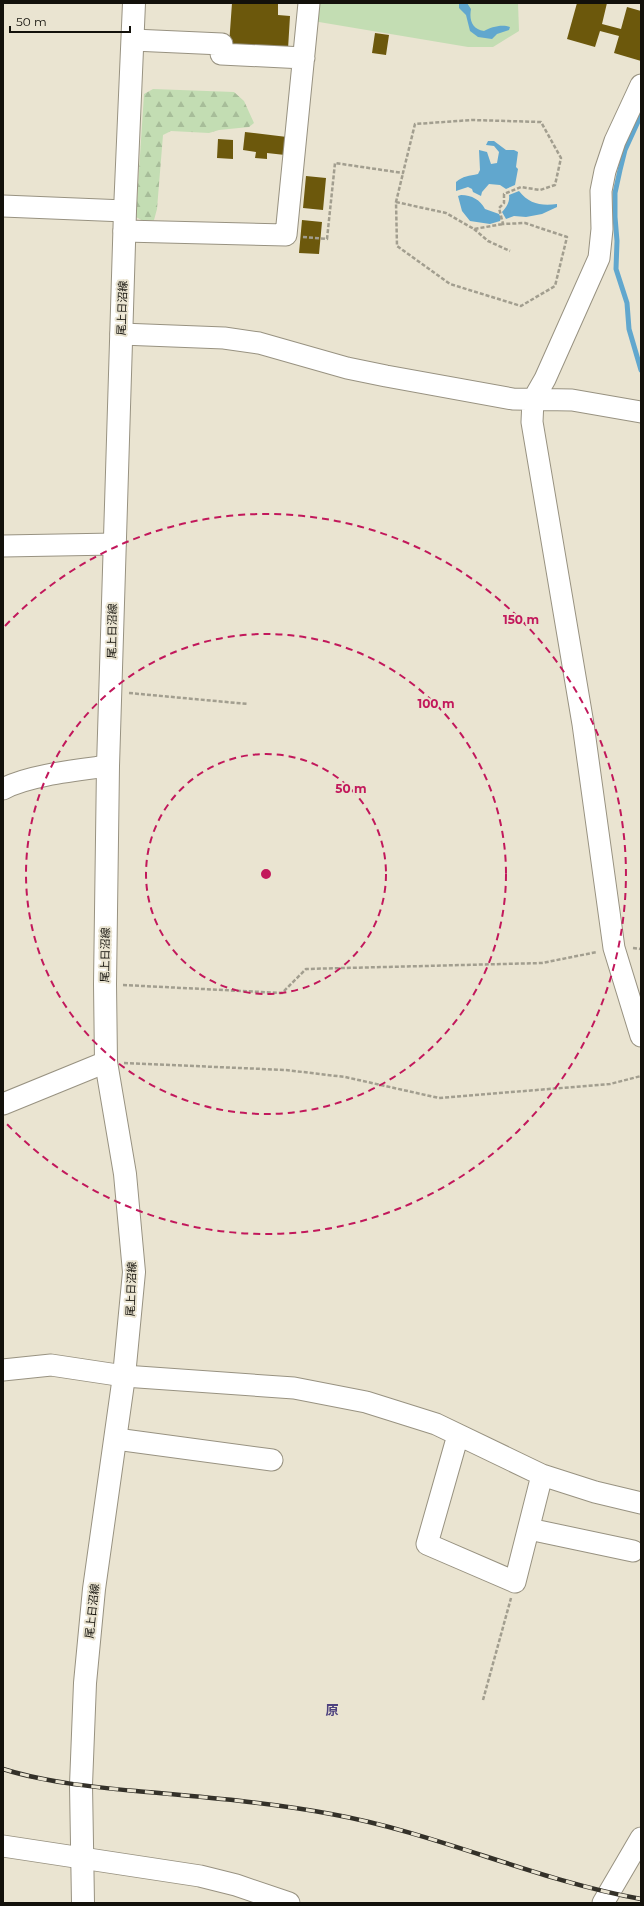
<svg xmlns="http://www.w3.org/2000/svg" width="644" height="1906" viewBox="0 0 644 1906" font-family="Montserrat,'Noto Sans JP',sans-serif">
	<style>
		.forest { fill: url(#forest-firs) }
		.green { fill: #c3ddb3 }
		.water { fill: #61a7ce }
		.lines { fill: none; stroke-linecap: round; stroke-linejoin: round }
		.stream { stroke: #61a7ce; stroke-width: 5 }
		.building { fill: #6c580c }
		.minor-casing { stroke: #989281; stroke-width: 23 }
		.major-casing { stroke: #989281; stroke-width: 24 }
		.path { stroke: #a29e8f; stroke-width: 2.5; stroke-dasharray: 4 2; stroke-linecap: butt }
		.minor { stroke: #fff; stroke-width: 21 }
		.major { stroke: #fff; stroke-width: 22 }
		.rail-casing { stroke: #343129; stroke-width: 4.5 }
		.rail { stroke: #eae4d1; stroke-width: 3; stroke-dasharray: 9; stroke-linecap: butt }
		.ring { fill: none; stroke: #c2185b; stroke-width: 2; stroke-dasharray: 7 5 }
		.labels { text-anchor: middle; dominant-baseline: central; stroke-width: 4; stroke-linejoin: round; paint-order: stroke }
		.street-label { font-size: 11px; fill: #13110b; stroke: #eae4d1 }
		.quarter-label { font-size: 13px; font-weight: bold; fill: #4e427f; stroke: #eae4d1 }
		.centre { fill: #c2185b; stroke: #eae4d1; stroke-width: 2 }
		.ring-label { font-size: 12px; text-anchor: middle; font-weight: bold; fill: #c2185b; stroke: #eae4d1; stroke-width: 4; stroke-linejoin: round; paint-order: stroke }
	</style>
	<defs>
		<pattern id="forest-firs" width="22" height="20" patternUnits="userSpaceOnUse"><rect width="22" height="20" fill="#c3ddb3"/><path d="M5 1l3.5 6h-7zM16 11l3.5 6h-7z" fill="#a7bd99"/></pattern>
	</defs>
	<rect width="100%" height="100%" fill="#eae4d1"/>
	<!-- forest -->
	<path class="forest" d="M 153,89 L 234,92 L 244,101 L 254,123 L 249,127 L 219,130 L 209,133 L 171,131 L 163,135 L 157,209 L 154,220 L 143,221 L 136,217 L 144,94 Z"/>
	<!-- green -->
	<path class="green" d="M 315,3 L 518,3 L 519,31 L 493,47 L 468,47 L 313,21 Z"/>
	<!-- water -->
	<path class="water" d="M 459,3 L 467,3 L 471,9 C 469,20 472,29 484,31 C 491,27 502,24 510,27 L 509,30 L 497,34 L 492,39 L 478,37 L 470,31 L 466,15 L 459,8 Z
		M 488,141 L 494,141 L 506,150 L 514,150 L 518,152 L 516,167 L 518,169 L 515,185 L 506,189 L 500,185 L 489,184 L 482,192 L 481,196 L 473,192 L 472,189 L 468,187 L 456,191 L 456,182 C 463,176 469,176 478,174 L 480,170 L 479,150 L 487,152 L 491,164 L 497,163 L 499,152 L 494,146 L 486,145 Z
		M 519,191 C 529,204 541,206 557,204 L 557,207 L 542,214 L 526,217 L 514,216 L 506,219 L 502,212 C 507,207 510,201 509,195 Z
		M 461,195 C 472,195 480,200 485,209 L 499,214 L 501,218 L 500,221 L 490,224 L 470,221 L 462,211 L 458,196 Z"/>
	<g class="lines">
		<!-- stream -->
		<path class="stream" d="M 641,115 L 625,150 L 620,170 L 615,193 L 615,217 L 617,241 L 616,269 L 627,303 L 629,329 L 641,370"/>
	</g>
	<!-- building -->
	<path class="building" d="M 232,3 L 278,3 L 278,15 L 290,16 L 288,49 L 229,45 Z
		M 577,3 L 607,3 L 602,24 L 621,29 L 627,7 L 641,11 L 641,61 L 614,53 L 619,36 L 600,31 L 595,47 L 567,39 Z
		M 375,33 L 389,35 L 386,55 L 372,53 Z
		M 245,132 L 287,137 L 285,155 L 267,153 L 267,159 L 255,158 L 256,152 L 243,150 Z
		M 218,139 L 233,140 L 233,159 L 217,158 Z
		M 306,176 L 326,178 L 323,210 L 303,208 Z
		M 302,220 L 322,222 L 319,254 L 299,253 Z"/>
	<g class="lines">
		<defs>
			<path id="minor" d="M 133,40 L 222,44 L 221,54 L 304,58
				M 641,85 L 615,141 L 605,171 L 601,191 L 602,229 L 599,258 L 545,379 L 533,400 L 532,422 L 583,724 L 614,948 L 641,1036
				M 3,206 L 125,211
				M 124,231 L 286,235 L 309,3
				M 121,334 L 224,338 L 259,343 L 347,368 L 386,376 L 513,399 L 572,400 L 641,412
				M 3,546 L 115,544
				M 3,789 C 28,775 79,770 108,766
				M 3,1104 L 106,1062
				M 3,1370 L 51,1365 L 124,1376 L 294,1388 L 366,1402 L 436,1424 L 542,1475 L 595,1492 L 641,1503
				M 458,1435 L 427,1544 L 515,1582 L 542,1475
				M 116,1439 L 272,1460
				M 529,1529 L 633,1551
				M 3,1846 L 200,1876 L 236,1885 L 289,1903
				M 603,1903 L 641,1838"/>
			<path id="major" d="M 83,1903 L 81,1785 L 85,1683 L 94,1589 L 124,1376 L 134,1272 L 125,1174 L 106,1062 L 105,984 L 108,766 L 125,211 L 134,3"/>
		</defs>
		<!-- minor casing -->
		<use href="#minor" class="minor-casing"/>
		<!-- major casing -->
		<use href="#major" class="major-casing"/>
		<!-- path -->
		<path class="path" d="M 396,202 L 446,213 L 474,229 L 503,224
			M 474,229 L 488,241 L 510,251
			M 303,237 L 327,239 L 335,163 L 403,173 L 415,124 L 472,120 L 541,122 L 561,158 L 555,185 L 540,190 L 521,187 L 504,194 L 504,203 L 499,208 L 503,224 L 525,223 L 567,237 L 555,286 L 521,306 L 450,284 L 397,246 L 396,202 L 403,173
			M 129,693 L 248,704
			M 633,948 L 641,949
			M 123,985 L 282,993 L 306,969 L 542,963 L 597,952
			M 124,1063 L 286,1070 L 345,1077 L 439,1098 L 610,1084 L 641,1076
			M 483,1700 L 511,1598"/>
		<!-- minor -->
		<use href="#minor" class="minor"/>
		<!-- major -->
		<use href="#major" class="major"/>
		<defs>
			<path id="rail" d="M 3,1769 C 44,1782 93,1787 136,1791 C 201,1797 267,1802 331,1814 C 437,1833 535,1880 641,1899"/>
		</defs>
		<!-- rail casing -->
		<use href="#rail" class="rail-casing"/>
		<!-- rail -->
		<use href="#rail" class="rail"/>
	</g>
	<!-- distance rings -->
	<g class="ring">
		<circle cx="266" cy="874" r="120"/>
		<circle cx="266" cy="874" r="240"/>
		<path d="M5 626A360 360 0 1 1 5 1122"/>
	</g>
	<g class="labels">
		<!-- street labels -->
		<g class="street-label">
			<text transform="translate(122 308) rotate(-88)">尾上日沼線</text>
			<text transform="translate(112 631) rotate(-89)">尾上日沼線</text>
			<text transform="translate(105 955) rotate(-89)">尾上日沼線</text>
			<text transform="translate(131 1289) rotate(-88)">尾上日沼線</text>
			<text transform="translate(92 1611) rotate(-84)">尾上日沼線</text>
		</g>
		<!-- quarter labels -->
		<g class="quarter-label">
			<text x="332" y="1710">原</text>
		</g>
	</g>
	<circle cx="266" cy="874" r="6" class="centre"/>
	<g class="ring-label">
		<text x="521" y="624">150 m</text>
		<text x="436" y="708">100 m</text>
		<text x="351" y="793">50 m</text>
	</g>
	<!-- border -->
	<rect width="644" height="1906" fill="none" stroke="#13110b" stroke-width="8"/>
	<!-- scale -->
	<path d="M10 26v6h120v-6" fill="none" stroke="#13110b" stroke-width="2"/>
	<text x="16" y="26" font-size="12" fill="#13110b" stroke="#eae4d1" stroke-width="3" paint-order="stroke">50 m</text>
</svg>
